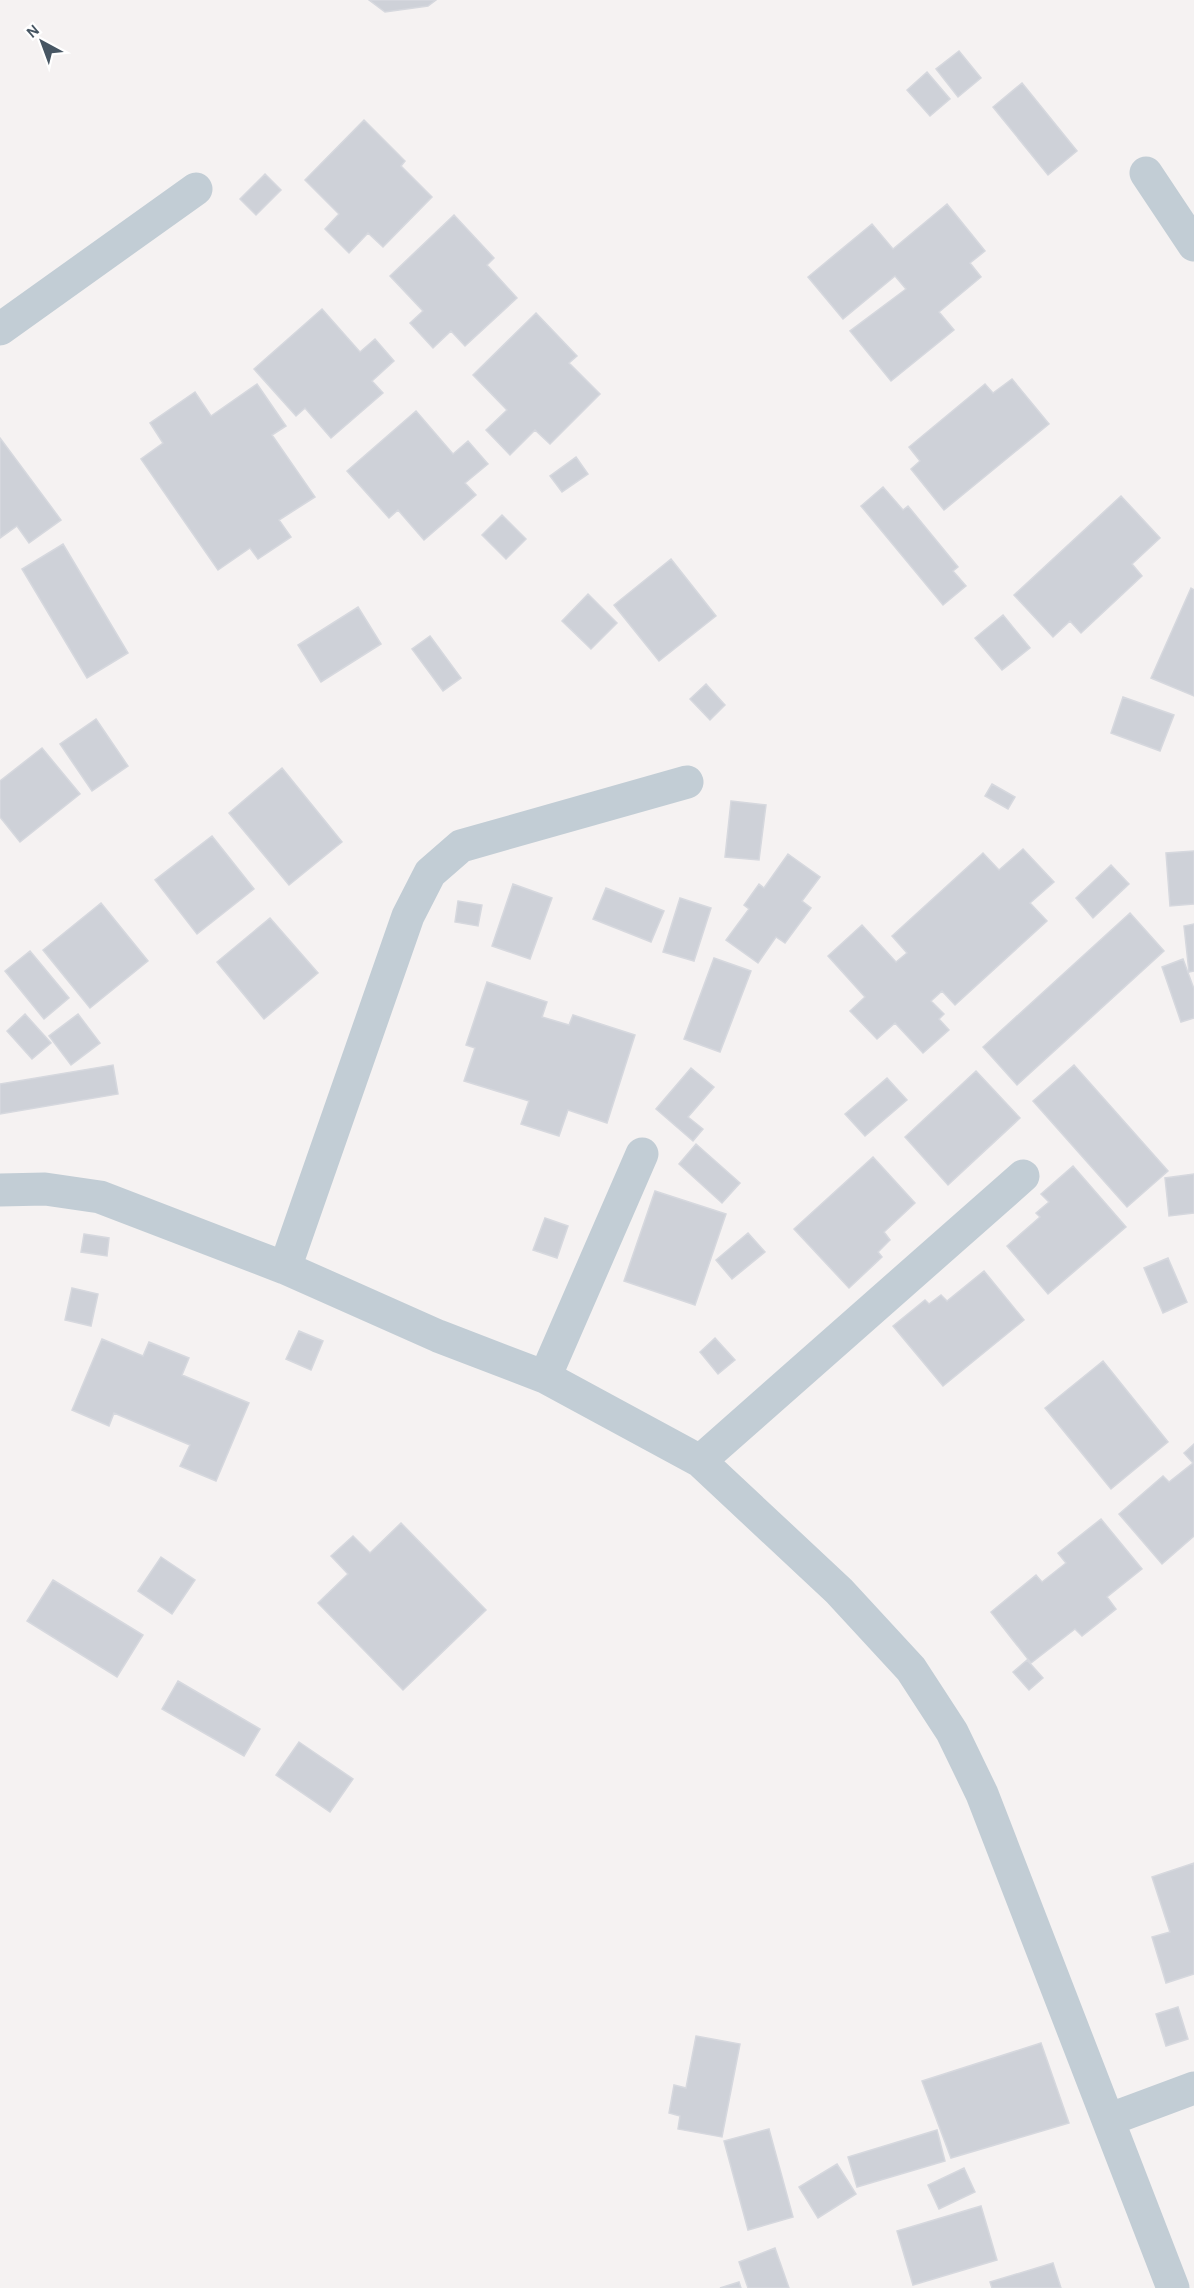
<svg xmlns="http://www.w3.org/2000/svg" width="1194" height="2288" viewBox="0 0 1194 2288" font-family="'Alegreya Sans',sans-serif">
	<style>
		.building { fill: #ced1d8; stroke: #d6d8de; stroke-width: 1.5 }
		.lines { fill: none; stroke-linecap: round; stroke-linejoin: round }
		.minor { stroke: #c2cdd5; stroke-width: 33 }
	</style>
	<rect width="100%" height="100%" fill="#f5f2f2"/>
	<!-- building -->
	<path class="building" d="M 369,0 L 436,0 L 428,6 L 385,12 Z
		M 959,51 L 981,78 L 958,97 L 936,69 Z
		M 927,72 L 950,99 L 930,116 L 907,90 Z
		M 1022,83 L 1077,151 L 1048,175 L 993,107 Z
		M 364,120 L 405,161 L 401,166 L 432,197 L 383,247 L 368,233 L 349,253 L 325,229 L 339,214 L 305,180 Z
		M 265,174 L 281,190 L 256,215 L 240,199 Z
		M 947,204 L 985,251 L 970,263 L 981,277 L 939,312 L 954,330 L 891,381 L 850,331 L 906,289 L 895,276 L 843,319 L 808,277 L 872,224 L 893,249 Z
		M 454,215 L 494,258 L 487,265 L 517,298 L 465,346 L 451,331 L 433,348 L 410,323 L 423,311 L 390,276 Z
		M 322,309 L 360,352 L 375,339 L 394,361 L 372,381 L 383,393 L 331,438 L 305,408 L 296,416 L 254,369 Z
		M 536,313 L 577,356 L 569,363 L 600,394 L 550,444 L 535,430 L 510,455 L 486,430 L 507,410 L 473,375 Z
		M 1012,379 L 1049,424 L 944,510 L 911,469 L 920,461 L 909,447 L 985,384 L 993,393 Z
		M 257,384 L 286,426 L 272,435 L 315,497 L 279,520 L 291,537 L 258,559 L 250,548 L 218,570 L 141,459 L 163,443 L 150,423 L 195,392 L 211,416 Z
		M 416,411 L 453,454 L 468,441 L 488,464 L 465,483 L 476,495 L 424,540 L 398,510 L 389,518 L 347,471 Z
		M 0,438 L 61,520 L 29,543 L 17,526 L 0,538 Z
		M 576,457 L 588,474 L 562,492 L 550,476 Z
		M 883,487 L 903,510 L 908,506 L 958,567 L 953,571 L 966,586 L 943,605 L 861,506 Z
		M 1121,496 L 1160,538 L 1132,564 L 1142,576 L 1081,633 L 1070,621 L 1053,637 L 1014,595 Z
		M 502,515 L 526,539 L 506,559 L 482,535 Z
		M 63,544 L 128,653 L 87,678 L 22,569 Z
		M 671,559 L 716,616 L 659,661 L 614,605 Z
		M 1191,588 L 1194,590 L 1194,696 L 1151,678 Z
		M 588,594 L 617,623 L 591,649 L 562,621 Z
		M 358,607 L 381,644 L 321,682 L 298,645 Z
		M 1003,615 L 1030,648 L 1002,670 L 975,638 Z
		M 430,636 L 461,678 L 443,691 L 412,649 Z
		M 706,684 L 725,705 L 710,720 L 690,699 Z
		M 1123,697 L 1174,715 L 1160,751 L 1111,733 Z
		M 96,719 L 128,766 L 92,791 L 60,744 Z
		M 42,748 L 80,794 L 20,842 L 0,817 L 0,781 Z
		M 282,768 L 342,842 L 289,885 L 229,813 Z
		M 992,784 L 1015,797 L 1008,809 L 985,796 Z
		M 731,801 L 766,805 L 759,860 L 725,857 Z
		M 212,836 L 254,889 L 197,934 L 155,880 Z
		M 1023,849 L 1054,882 L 1030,903 L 1047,921 L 955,1005 L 942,991 L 931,1001 L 944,1014 L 939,1019 L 949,1030 L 923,1053 L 895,1023 L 877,1039 L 850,1011 L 865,997 L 828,956 L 862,925 L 896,962 L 907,953 L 892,936 L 983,853 L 999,870 Z
		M 1194,851 L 1194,904 L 1170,906 L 1166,853 Z
		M 788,854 L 820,877 L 802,901 L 811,908 L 785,943 L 776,937 L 758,963 L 726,940 L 749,909 L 744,905 L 759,884 L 764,888 Z
		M 1111,865 L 1129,884 L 1093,918 L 1076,898 Z
		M 513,884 L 552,898 L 530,959 L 492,946 Z
		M 606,888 L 664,911 L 651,942 L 593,919 Z
		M 680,898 L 711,908 L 694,961 L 663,952 Z
		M 458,901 L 482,905 L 478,926 L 455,922 Z
		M 101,903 L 148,961 L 90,1008 L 43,950 Z
		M 1130,913 L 1164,951 L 1017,1085 L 983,1047 Z
		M 270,918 L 318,973 L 264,1019 L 217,962 Z
		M 1194,924 L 1194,971 L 1189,972 L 1184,926 Z
		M 30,951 L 69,998 L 44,1019 L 5,971 Z
		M 714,958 L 751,971 L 720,1052 L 684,1039 Z
		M 1183,959 L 1194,989 L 1194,1018 L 1181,1022 L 1162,967 Z
		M 487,982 L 547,1002 L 542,1017 L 569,1025 L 573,1015 L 635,1035 L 607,1123 L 568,1110 L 559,1136 L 521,1124 L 529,1101 L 464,1081 L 475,1048 L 466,1045 Z
		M 25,1014 L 51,1043 L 32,1059 L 7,1031 Z
		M 78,1014 L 100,1043 L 71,1065 L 49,1036 Z
		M 113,1065 L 118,1094 L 0,1114 L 0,1084 Z
		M 1074,1065 L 1168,1171 L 1127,1207 L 1033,1101 Z
		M 691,1068 L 714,1087 L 688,1117 L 703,1129 L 693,1141 L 656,1109 Z
		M 976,1071 L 1020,1118 L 948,1185 L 905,1137 Z
		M 887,1078 L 907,1100 L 865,1136 L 845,1114 Z
		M 696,1144 L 740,1183 L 722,1203 L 679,1164 Z
		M 873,1157 L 915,1203 L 884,1232 L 890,1240 L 878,1252 L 882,1257 L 849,1288 L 794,1229 Z
		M 1073,1166 L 1126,1227 L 1048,1294 L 1007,1246 L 1040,1217 L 1036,1213 L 1049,1202 L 1041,1194 Z
		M 1194,1174 L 1194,1213 L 1169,1216 L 1165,1178 Z
		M 655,1191 L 726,1214 L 695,1305 L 624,1281 Z
		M 545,1218 L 568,1226 L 557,1258 L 533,1250 Z
		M 748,1233 L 765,1252 L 732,1279 L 716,1260 Z
		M 84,1234 L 109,1238 L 107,1256 L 81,1252 Z
		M 1168,1258 L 1187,1302 L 1163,1313 L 1144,1268 Z
		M 984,1271 L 1024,1320 L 943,1386 L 893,1326 L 925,1300 L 929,1304 L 941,1295 L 947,1301 Z
		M 72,1288 L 98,1294 L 91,1326 L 65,1320 Z
		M 299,1331 L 323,1341 L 311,1370 L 286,1359 Z
		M 715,1338 L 735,1360 L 718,1374 L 700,1352 Z
		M 102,1339 L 143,1356 L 149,1342 L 189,1358 L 182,1375 L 249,1403 L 216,1481 L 180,1466 L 190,1445 L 114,1413 L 109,1426 L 72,1410 Z
		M 1103,1361 L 1168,1442 L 1111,1489 L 1045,1408 Z
		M 1194,1444 L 1194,1536 L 1162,1564 L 1119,1514 L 1163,1476 L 1169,1482 L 1193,1463 L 1184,1453 Z
		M 1101,1519 L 1142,1569 L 1107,1597 L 1116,1609 L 1082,1636 L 1075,1629 L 1031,1663 L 991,1612 L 1036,1575 L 1042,1582 L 1066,1563 L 1058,1553 Z
		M 401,1523 L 486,1610 L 403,1690 L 318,1603 L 348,1574 L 331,1556 L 353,1536 L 370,1553 Z
		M 161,1557 L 195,1580 L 172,1614 L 138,1591 Z
		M 53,1580 L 143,1635 L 117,1677 L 27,1621 Z
		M 1027,1660 L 1043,1678 L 1029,1690 L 1013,1672 Z
		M 178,1681 L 260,1729 L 244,1756 L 162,1709 Z
		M 299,1742 L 353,1779 L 330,1812 L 276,1775 Z
		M 1194,1863 L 1194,1974 L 1166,1983 L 1152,1937 L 1170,1932 L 1152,1877 Z
		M 1178,2007 L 1188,2039 L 1166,2046 L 1156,2014 Z
		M 696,2036 L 740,2044 L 722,2137 L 678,2129 L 680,2116 L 669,2113 L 674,2085 L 686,2088 Z
		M 1041,2043 L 1069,2123 L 951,2158 L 922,2081 Z
		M 769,2129 L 793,2217 L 748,2230 L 724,2141 Z
		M 937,2130 L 945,2161 L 857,2187 L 848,2157 Z
		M 837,2164 L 856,2194 L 818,2218 L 799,2187 Z
		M 964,2168 L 975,2192 L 939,2209 L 928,2185 Z
		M 981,2206 L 997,2260 L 913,2285 L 897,2231 Z
		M 775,2248 L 789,2288 L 748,2288 L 739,2262 Z
		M 1053,2263 L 1061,2288 L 992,2288 L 990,2282 Z
		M 739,2282 L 741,2288 L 720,2288 Z"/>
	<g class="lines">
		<!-- minor -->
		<path class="minor" d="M 1146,173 L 1194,245
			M 0,329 L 196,189
			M 0,1190 L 45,1189 L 100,1197 L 285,1268 L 438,1336 L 545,1377 L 700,1461 L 839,1591 L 911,1669 L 952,1732 L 982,1794 L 1173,2288
			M 285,1268 L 408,916 L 430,873 L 461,846 L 687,782
			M 545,1377 L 642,1154
			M 700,1461 L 1023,1176
			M 1108,2120 L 1194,2088"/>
	</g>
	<!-- north arrow -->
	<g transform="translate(42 42) rotate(319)" stroke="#ffffff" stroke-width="4.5" paint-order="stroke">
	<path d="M0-4.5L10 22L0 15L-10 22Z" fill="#475663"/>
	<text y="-9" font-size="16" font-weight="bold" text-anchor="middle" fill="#475663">N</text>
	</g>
</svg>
